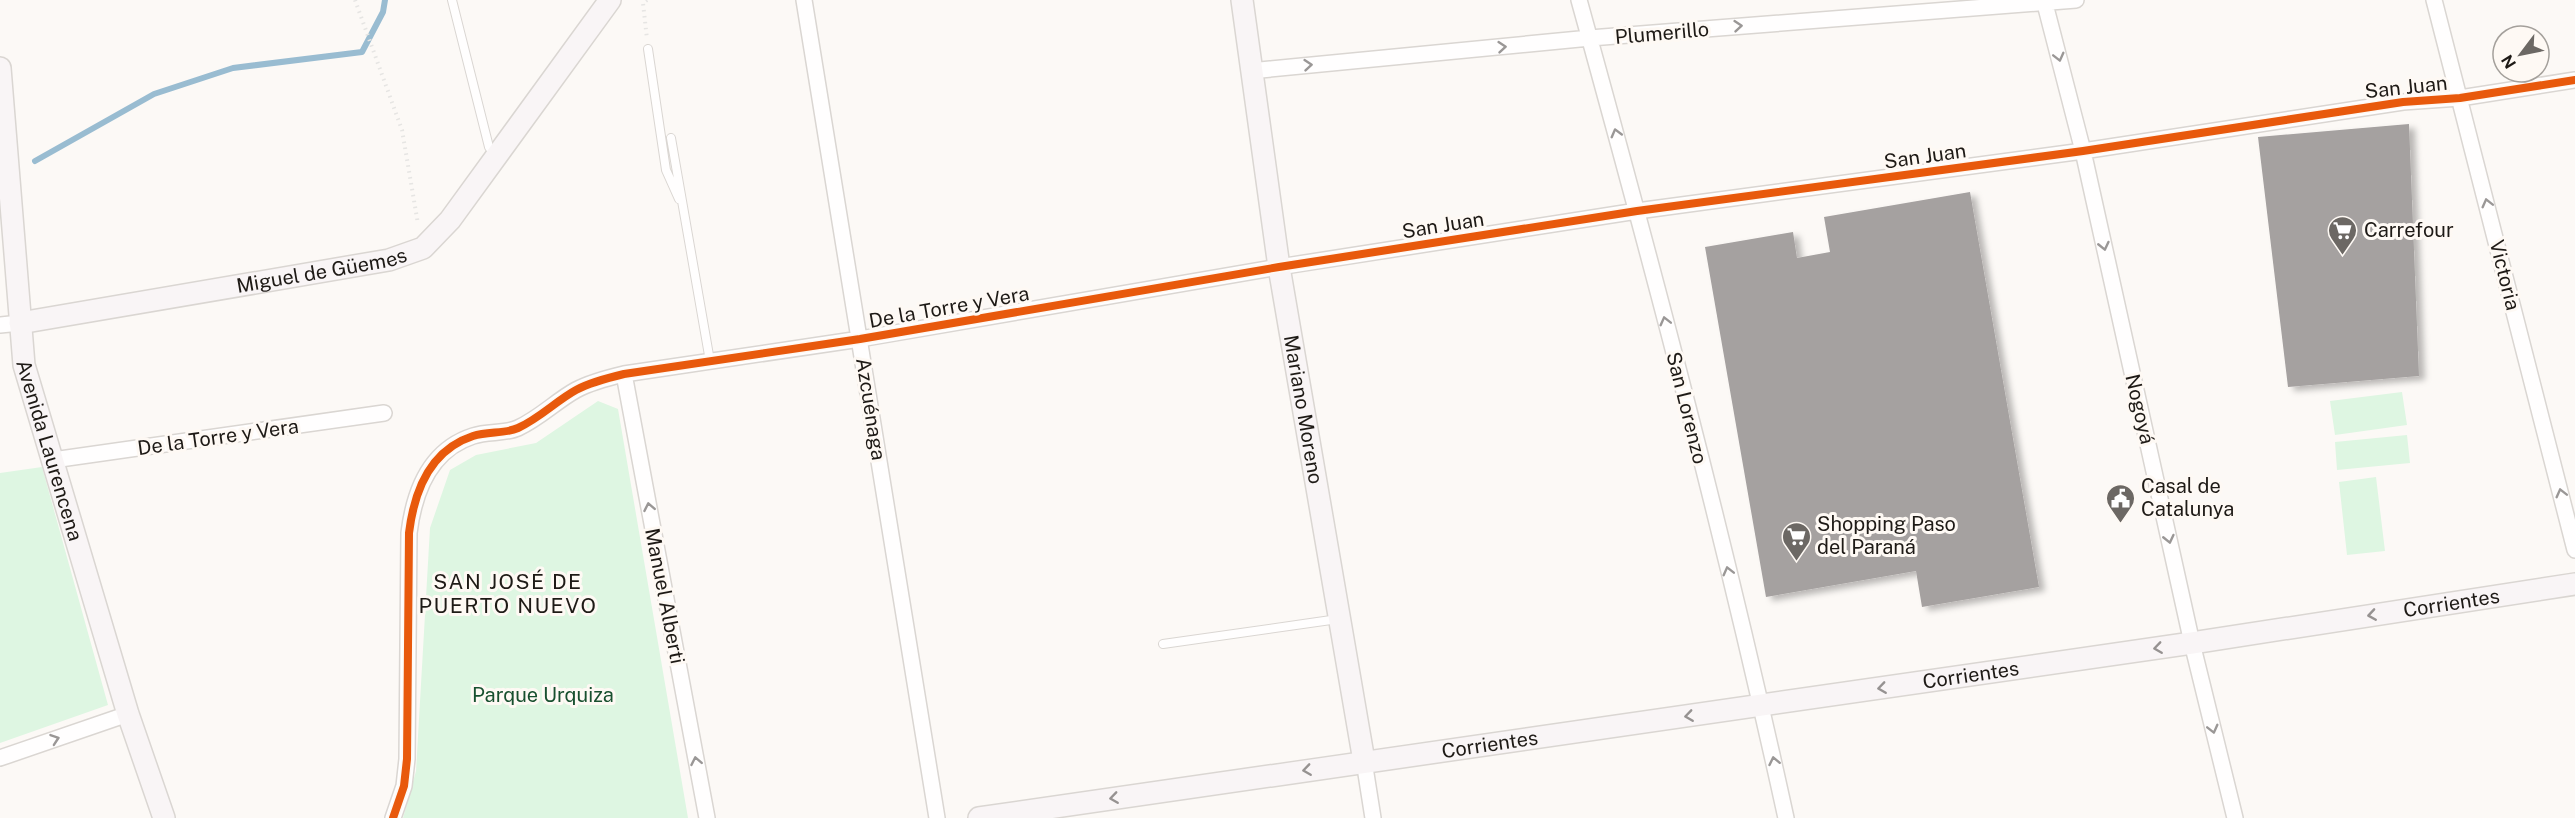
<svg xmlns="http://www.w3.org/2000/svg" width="2575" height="818" viewBox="0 0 2575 818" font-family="'Public Sans',sans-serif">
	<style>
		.green { fill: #def6e2 }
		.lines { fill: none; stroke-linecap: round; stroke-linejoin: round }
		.stream { stroke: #99bcd1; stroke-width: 6 }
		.building { fill: #a5a1a0; filter: url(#shadow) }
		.lane-casing { stroke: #dad6d2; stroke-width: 10 }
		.street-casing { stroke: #dad6d2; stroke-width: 18 }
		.secondary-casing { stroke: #dad6d2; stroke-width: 24 }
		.path { stroke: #e6e5e3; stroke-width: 4; stroke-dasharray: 1.5 4.5; stroke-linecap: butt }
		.lane { stroke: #fffefe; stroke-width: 8 }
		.street { stroke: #fffefe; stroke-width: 15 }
		.secondary { stroke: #f9f5f6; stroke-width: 21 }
		.cycleway-casing { stroke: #fef9f4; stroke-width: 11 }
		.cycleway { stroke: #e8590c; stroke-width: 8 }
		.oneway { stroke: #9a9796 }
		.oneway2 { stroke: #969291 }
		.labels { text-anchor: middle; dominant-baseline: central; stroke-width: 6; stroke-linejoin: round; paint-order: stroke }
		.street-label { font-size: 20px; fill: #1e1a16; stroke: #fef9f4 }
		.poi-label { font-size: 20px; fill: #1e1a16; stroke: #fef9f4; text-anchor: start }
		.park-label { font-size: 20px; fill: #18502f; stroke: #fef9f4 }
		.neighbourhood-label { font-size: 21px; letter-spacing: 1.5px; fill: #1e1a16; stroke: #fef9f4 }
	</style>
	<defs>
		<filter id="shadow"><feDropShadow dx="6" dy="4" stdDeviation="3" flood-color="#0004"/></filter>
	</defs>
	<rect width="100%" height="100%" fill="#fcf9f6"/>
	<!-- green -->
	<path class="green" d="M 2402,392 L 2407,425 L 2335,435 L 2330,401 Z
		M 598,401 L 618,409 L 688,818 L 403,818 L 416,771 L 430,528 L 450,470 L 476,455 L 536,443 Z
		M 2407,435 L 2410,463 L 2337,470 L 2335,442 Z
		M 42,467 L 108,705 L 0,743 L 0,473 Z
		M 2376,477 L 2385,551 L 2347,555 L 2339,482 Z"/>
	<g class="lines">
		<!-- stream -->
		<path class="stream" d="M 35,161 L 154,94 L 233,68 L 362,52 L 383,12 L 385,0"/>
	</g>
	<!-- building -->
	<path class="building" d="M 2409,124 L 2419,376 L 2288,387 L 2258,137 Z
		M 1970,192 L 2039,587 L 1922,607 L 1916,571 L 1766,597 L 1705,247 L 1793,232 L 1797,258 L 1830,252 L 1824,217 Z"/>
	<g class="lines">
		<defs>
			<path id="lane" d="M 452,0 L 489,147 L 495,156
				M 648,49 L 666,170 L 679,199
				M 671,138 L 710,361
				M 1163,644 L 1338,619"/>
			<path id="street" d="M 804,0 L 937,818
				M 1579,0 C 1654,271 1726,543 1786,818
				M 2044,0 L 2083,151 L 2192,643 L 2235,818
				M 2434,0 L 2575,550
				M 1250,71 L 1590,38 L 2076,0
				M 0,325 L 20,323
				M 624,374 L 707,818
				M 53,460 L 384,413
				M 0,758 L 128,714
				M 1364,761 L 1373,818
				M 393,818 L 404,786 L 407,759 L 409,533 C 414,492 430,450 473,436 C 488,431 505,434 518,428 C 540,418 556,401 576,390 C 591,382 607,378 624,374 L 860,339 L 1279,267 L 1637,211 L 2083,151 L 2403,102 L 2460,98 L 2575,80"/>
			<g id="secondary">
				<path id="s1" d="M 1242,0 L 1279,267 L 1364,761"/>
				<path id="s2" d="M 0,68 L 24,365 L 128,714 L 164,818"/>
				<path id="s3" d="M 20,323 L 389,260 L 423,248 L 450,220 L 610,0"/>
				<path id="s4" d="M 979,818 L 2192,643 L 2575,584"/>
			</g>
		</defs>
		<!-- lane casing -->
		<use href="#lane" class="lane-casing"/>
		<!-- street casing -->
		<use href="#street" class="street-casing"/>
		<!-- secondary casing -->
		<use href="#secondary" class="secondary-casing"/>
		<!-- path -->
		<path class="path" d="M 355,0 L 402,130 L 418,224
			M 647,0 L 643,3 L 647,39"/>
		<!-- lane -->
		<use href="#lane" class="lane"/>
		<!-- street -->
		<use href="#street" class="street"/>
		<!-- secondary -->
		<use href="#secondary" class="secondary"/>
		<defs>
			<path id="cycleway" d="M 393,818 L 404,786 L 407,759 L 409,533 C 414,492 430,450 473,436 C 488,431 505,434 518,428 C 540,418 556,401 576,390 C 591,382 607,378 624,374 L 860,339 L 1279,267 L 1637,211 L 2083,151 L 2403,102 L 2460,98 L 2575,80"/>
		</defs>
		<!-- cycleway casing -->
		<use href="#cycleway" class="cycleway-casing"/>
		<!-- cycleway -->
		<use href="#cycleway" class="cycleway"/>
	</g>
	<!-- one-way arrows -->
	<defs><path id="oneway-chevron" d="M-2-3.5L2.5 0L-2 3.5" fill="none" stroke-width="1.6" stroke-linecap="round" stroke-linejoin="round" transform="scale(1.5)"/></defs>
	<g class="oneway">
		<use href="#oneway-chevron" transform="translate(1738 26) rotate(-5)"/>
		<use href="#oneway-chevron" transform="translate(1502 47) rotate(-5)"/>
		<use href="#oneway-chevron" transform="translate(2059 57) rotate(76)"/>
		<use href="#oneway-chevron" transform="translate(1308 65) rotate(-5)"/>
		<use href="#oneway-chevron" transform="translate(1616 133) rotate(-105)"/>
		<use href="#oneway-chevron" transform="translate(2487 203) rotate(-104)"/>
		<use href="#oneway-chevron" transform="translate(2104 246) rotate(77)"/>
		<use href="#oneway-chevron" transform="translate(1665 321) rotate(-104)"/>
		<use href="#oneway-chevron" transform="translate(2561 493) rotate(-104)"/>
		<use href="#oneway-chevron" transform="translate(649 507) rotate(-101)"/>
		<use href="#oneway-chevron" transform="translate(2169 539) rotate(77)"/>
		<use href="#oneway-chevron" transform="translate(1728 571) rotate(-104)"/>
		<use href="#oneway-chevron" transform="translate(2213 729) rotate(76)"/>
		<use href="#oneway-chevron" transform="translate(55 739) rotate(-19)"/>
		<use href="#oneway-chevron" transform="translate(696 761) rotate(-101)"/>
		<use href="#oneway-chevron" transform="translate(1774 761) rotate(-102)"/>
	</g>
	<g class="oneway2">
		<use href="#oneway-chevron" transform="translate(2372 615) rotate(171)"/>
		<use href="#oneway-chevron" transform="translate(2158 648) rotate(172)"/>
		<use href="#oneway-chevron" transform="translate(1882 688) rotate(172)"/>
		<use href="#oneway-chevron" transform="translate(1689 716) rotate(172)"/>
		<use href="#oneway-chevron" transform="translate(1307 770) rotate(172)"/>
		<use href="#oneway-chevron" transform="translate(1114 798) rotate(172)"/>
	</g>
	<!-- icons -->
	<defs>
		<symbol id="supermarket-pin" viewBox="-11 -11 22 30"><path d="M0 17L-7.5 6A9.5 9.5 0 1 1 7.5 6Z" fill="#6c6864" stroke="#fef9f4"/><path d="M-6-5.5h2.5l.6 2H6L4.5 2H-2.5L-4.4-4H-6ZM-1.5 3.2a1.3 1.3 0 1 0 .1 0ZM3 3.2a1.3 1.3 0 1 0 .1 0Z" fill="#fff"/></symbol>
		<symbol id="civic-pin" viewBox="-11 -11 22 30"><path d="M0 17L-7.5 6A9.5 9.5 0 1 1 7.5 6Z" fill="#6c6864" stroke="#fef9f4"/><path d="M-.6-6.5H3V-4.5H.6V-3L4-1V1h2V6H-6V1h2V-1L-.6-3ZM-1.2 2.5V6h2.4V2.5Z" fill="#fff"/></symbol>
	</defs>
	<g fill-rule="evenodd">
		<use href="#supermarket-pin" x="2326" y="214" width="33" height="45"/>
		<use href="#civic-pin" x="2104" y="482" width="33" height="45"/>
		<use href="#supermarket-pin" x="1780" y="520" width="33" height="45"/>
	</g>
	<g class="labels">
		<!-- street labels -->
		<g class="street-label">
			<text transform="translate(1662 33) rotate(-5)">Plumerillo</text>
			<text transform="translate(2406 87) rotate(-6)">San Juan</text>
			<text transform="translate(1925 156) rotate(-8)">San Juan</text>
			<text transform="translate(1443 225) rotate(-9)">San Juan</text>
			<text stroke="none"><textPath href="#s3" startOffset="306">Miguel de Güemes</textPath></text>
			<text transform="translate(2505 275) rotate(76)">Victoria</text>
			<text transform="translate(949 307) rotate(-10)">De la Torre y Vera</text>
			<text transform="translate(1687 408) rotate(76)">San Lorenzo</text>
			<text transform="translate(871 409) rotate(81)">Azcuénaga</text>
			<text transform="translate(2140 409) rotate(77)">Nogoyá</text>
			<text stroke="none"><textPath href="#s1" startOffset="414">Mariano Moreno</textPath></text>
			<text transform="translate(218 437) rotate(-8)">De la Torre y Vera</text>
			<text stroke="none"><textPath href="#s2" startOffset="387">Avenida Laurencena</textPath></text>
			<text transform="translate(665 596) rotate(79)">Manuel Alberti</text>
			<text stroke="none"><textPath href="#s4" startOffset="1488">Corrientes</textPath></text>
			<text stroke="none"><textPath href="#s4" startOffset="1002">Corrientes</textPath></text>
			<text stroke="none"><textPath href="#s4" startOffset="516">Corrientes</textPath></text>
		</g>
		<!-- poi labels -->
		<g class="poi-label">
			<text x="2364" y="230">Carrefour</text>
			<text x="2141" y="486">Casal de<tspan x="2141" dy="23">Catalunya</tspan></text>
			<text x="1817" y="524">Shopping Paso<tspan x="1817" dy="23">del Paraná</tspan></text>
		</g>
		<!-- park labels -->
		<g class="park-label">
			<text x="543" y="695">Parque Urquiza</text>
		</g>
		<!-- neighbourhood labels -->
		<g class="neighbourhood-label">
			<text x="508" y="581">SAN JOSÉ DE<tspan x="508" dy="24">PUERTO NUEVO</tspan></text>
		</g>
	</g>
	<!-- north arrow -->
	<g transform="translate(2521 54) rotate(238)"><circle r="28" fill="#fef9f4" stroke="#a4a09b" stroke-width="1.5"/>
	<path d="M0-4.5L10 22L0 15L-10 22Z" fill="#6c6864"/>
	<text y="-9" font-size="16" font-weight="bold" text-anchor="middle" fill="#1e1a16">N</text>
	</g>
</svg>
